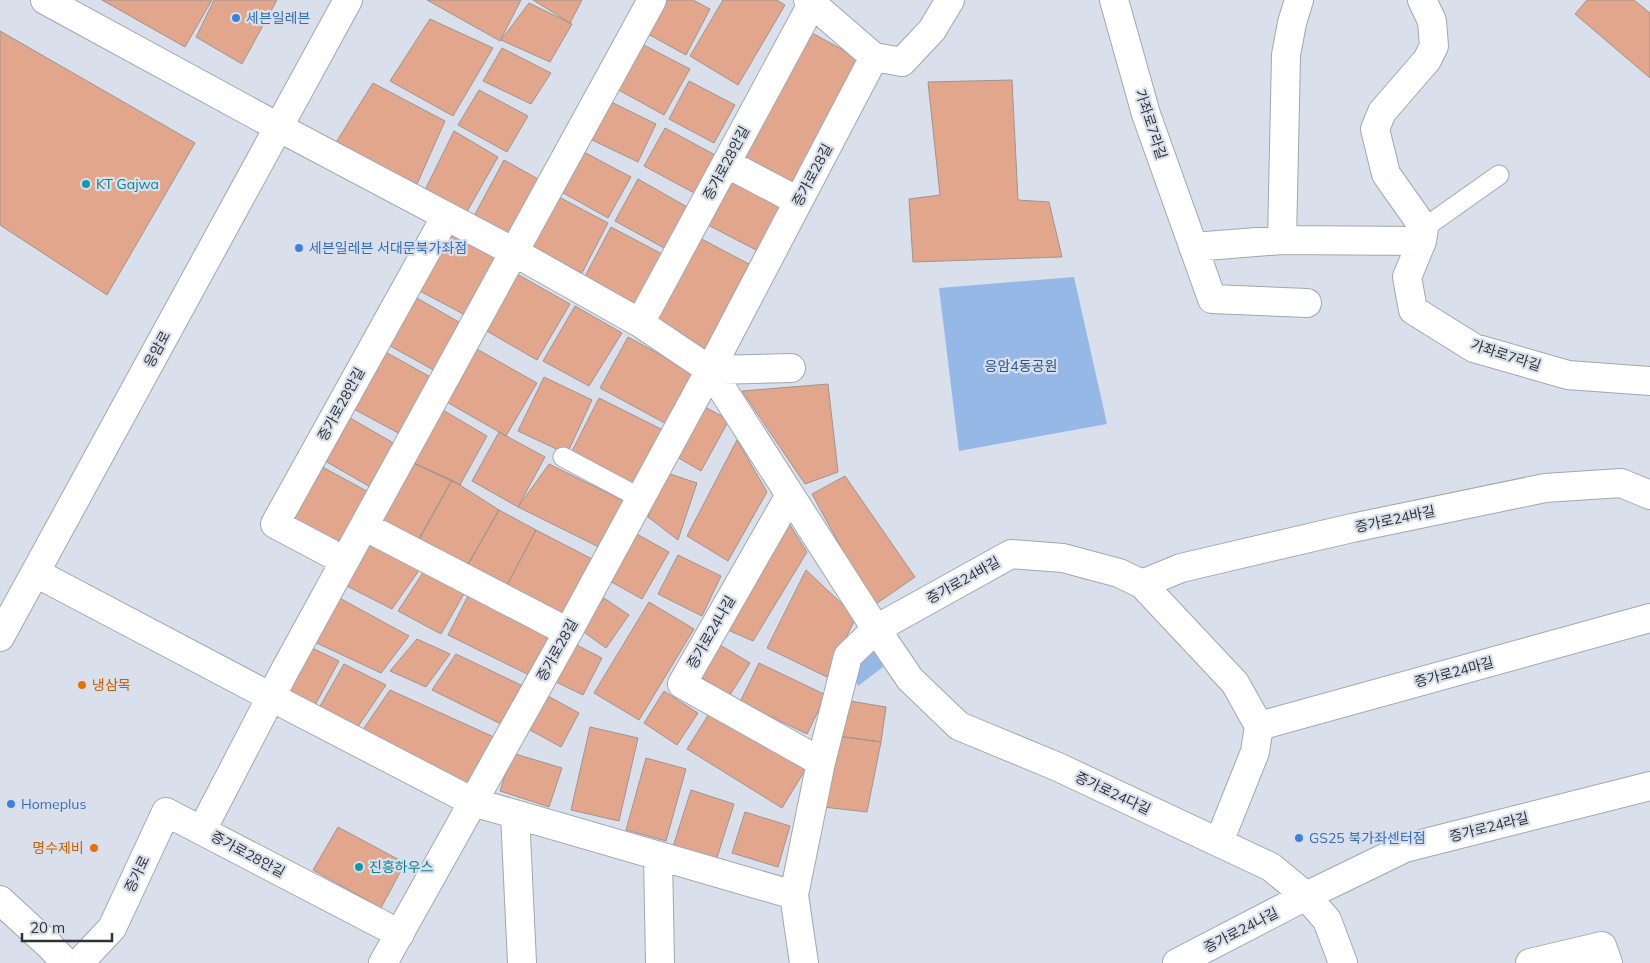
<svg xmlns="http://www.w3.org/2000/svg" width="1650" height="963" viewBox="0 0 1650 963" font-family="Mulish,'Noto Sans KR',sans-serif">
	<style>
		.green { fill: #96b8e7 }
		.building { fill: #e2a68d; stroke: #a0948f }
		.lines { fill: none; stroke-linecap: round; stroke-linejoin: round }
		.service-casing { stroke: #a0a7b0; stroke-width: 21 }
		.minor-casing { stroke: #a0a7b0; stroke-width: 30 }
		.secondary-casing { stroke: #a0a7b0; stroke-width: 30 }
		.service { stroke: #fff; stroke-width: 19 }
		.minor { stroke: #fff; stroke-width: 28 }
		.secondary { stroke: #fff; stroke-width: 28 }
		.shop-dot { fill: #3f7fe0; stroke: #d9e0eb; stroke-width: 2 }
		.culture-dot { fill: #0f9aa8; stroke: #d9e0eb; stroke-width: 2 }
		.food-dot { fill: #e8710a; stroke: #d9e0eb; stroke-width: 2 }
		.labels { text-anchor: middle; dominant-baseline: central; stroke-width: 4.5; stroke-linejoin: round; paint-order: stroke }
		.shop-label { font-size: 14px; fill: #366cbe; stroke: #d9e0eb; text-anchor: start }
		.street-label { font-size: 14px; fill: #2f3236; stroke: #d9e0eb }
		.culture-label { font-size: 14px; fill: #0d838f; stroke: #d9e0eb; text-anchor: start }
		.park-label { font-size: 14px; fill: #295490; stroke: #d9e0eb }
		.food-label { font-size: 14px; fill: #c56008; stroke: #d9e0eb; text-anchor: start }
	</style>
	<rect width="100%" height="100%" fill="#d9e0eb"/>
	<!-- green -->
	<path class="green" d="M 1074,277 L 1107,424 L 959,451 L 939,288 Z
		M 868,636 L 883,667 L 858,686 L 848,656 Z"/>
	<!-- building -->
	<path class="building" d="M 102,0 L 212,0 L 185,47 Z
		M 214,0 L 277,0 L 242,64 L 196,37 Z
		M 427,0 L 521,0 L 500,41 Z
		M 533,0 L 582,0 L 570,23 Z
		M 666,0 L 693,0 L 710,9 L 686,55 L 648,34 Z
		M 723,0 L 777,0 L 785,5 L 738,85 L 690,56 Z
		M 1587,0 L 1634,0 L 1650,13 L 1650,78 L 1575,14 Z
		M 529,3 L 572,24 L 550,62 L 501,40 Z
		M 430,19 L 493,48 L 453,116 L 390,81 Z
		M 0,31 L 195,143 L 107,295 L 0,225 Z
		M 810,32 L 862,60 L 793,188 L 742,161 Z
		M 638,42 L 690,69 L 664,115 L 615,88 Z
		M 502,48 L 551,73 L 531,104 L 483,81 Z
		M 1012,80 L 1018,200 L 1049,202 L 1062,257 L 913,262 L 909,199 L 940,195 L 928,82 Z
		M 689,81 L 735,105 L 714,143 L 669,119 Z
		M 373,83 L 445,121 L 417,184 L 335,144 Z
		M 479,90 L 528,116 L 507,152 L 458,125 Z
		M 605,99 L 656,124 L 638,162 L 586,137 Z
		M 665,128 L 719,157 L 698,195 L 644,166 Z
		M 454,131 L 498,157 L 465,215 L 424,192 Z
		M 580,150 L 631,177 L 608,218 L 558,190 Z
		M 504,160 L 540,180 L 513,239 L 473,218 Z
		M 730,178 L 784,205 L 760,252 L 706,224 Z
		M 638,179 L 689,208 L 666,249 L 615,221 Z
		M 557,196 L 608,223 L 582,273 L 530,247 Z
		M 447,227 L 502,256 L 469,317 L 414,288 Z
		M 611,227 L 662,254 L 635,307 L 583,280 Z
		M 696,236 L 749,264 L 704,351 L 650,323 Z
		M 517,274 L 570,304 L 537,360 L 485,330 Z
		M 410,294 L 464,325 L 437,372 L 383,342 Z
		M 575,306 L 622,333 L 589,386 L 543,361 Z
		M 628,337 L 699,376 L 672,427 L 600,388 Z
		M 475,348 L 537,383 L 506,436 L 445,401 Z
		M 382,350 L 434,379 L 402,435 L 350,407 Z
		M 544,377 L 592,400 L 567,454 L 518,431 Z
		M 828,384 L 838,472 L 805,484 L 742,391 Z
		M 599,398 L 665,431 L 636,488 L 570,455 Z
		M 705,407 L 729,420 L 701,471 L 677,457 Z
		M 441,409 L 487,436 L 460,485 L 411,462 Z
		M 345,415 L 397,445 L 372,488 L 320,458 Z
		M 499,432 L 545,457 L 518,507 L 472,481 Z
		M 737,440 L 767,492 L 728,561 L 687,536 Z
		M 411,462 L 452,480 L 418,540 L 380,519 Z
		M 317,464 L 372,494 L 342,548 L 288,518 Z
		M 549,464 L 628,503 L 603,549 L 518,507 Z
		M 664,472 L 697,483 L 678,540 L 648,517 Z
		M 845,476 L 915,577 L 873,606 L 812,494 Z
		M 452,480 L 499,510 L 466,568 L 419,540 Z
		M 499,510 L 536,530 L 505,589 L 466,568 Z
		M 788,522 L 807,552 L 753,641 L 728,630 Z
		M 536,530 L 596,561 L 565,620 L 505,589 Z
		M 635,533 L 669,552 L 642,599 L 608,580 Z
		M 368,541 L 420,569 L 392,609 L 345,585 Z
		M 678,555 L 721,576 L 702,616 L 658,594 Z
		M 806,570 L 856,617 L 827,677 L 767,648 Z
		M 424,571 L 465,592 L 441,634 L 398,611 Z
		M 469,594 L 549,636 L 529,675 L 448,635 Z
		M 334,595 L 409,636 L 381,673 L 308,639 Z
		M 604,598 L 629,615 L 606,648 L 581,630 Z
		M 649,602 L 694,629 L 639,720 L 594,693 Z
		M 417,639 L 450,654 L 426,687 L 390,671 Z
		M 573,643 L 602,658 L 583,695 L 554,681 Z
		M 306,645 L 339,661 L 313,709 L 281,692 Z
		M 720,645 L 750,663 L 730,695 L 700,677 Z
		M 456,654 L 523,686 L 503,725 L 432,690 Z
		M 759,663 L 826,695 L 807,734 L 740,702 Z
		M 344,664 L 386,685 L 357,728 L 319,708 Z
		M 390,690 L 496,738 L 470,787 L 360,734 Z
		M 664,691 L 698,713 L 677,745 L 644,723 Z
		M 548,696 L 579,713 L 561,747 L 530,730 Z
		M 844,700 L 886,707 L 881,742 L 837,736 Z
		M 712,709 L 807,767 L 782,808 L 687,749 Z
		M 590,727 L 638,738 L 619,821 L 571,810 Z
		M 837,736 L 881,742 L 867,812 L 823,807 Z
		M 512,753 L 562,768 L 549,807 L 500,791 Z
		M 646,758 L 686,769 L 666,841 L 626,830 Z
		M 691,790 L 734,804 L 715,864 L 672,850 Z
		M 745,812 L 790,826 L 778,867 L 732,853 Z
		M 338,827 L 405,863 L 381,908 L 313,870 Z"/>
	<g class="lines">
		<defs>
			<path id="service" d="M 1424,228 L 1499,175
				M 563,457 L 640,498"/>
			<path id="minor" d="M 45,0 L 278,127 L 514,252 L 640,323 L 710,370 L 876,629 L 910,679 L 959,726 L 1058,767 L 1271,867 L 1306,896 L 1327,920 L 1343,963
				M 808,0 L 874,57
				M 1114,0 L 1146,114 L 1212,299 L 1307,303
				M 1422,0 L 1432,21 L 1434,46 L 1427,60 L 1382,112 L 1375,129 L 1386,174 L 1424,228 L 1422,241 L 1407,277 L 1413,310 L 1474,348 L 1568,375 L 1650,381
				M 874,57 L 902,62 L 932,30 L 950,0
				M 726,163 L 798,201
				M 1282,240 L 1286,55 L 1292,23 L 1299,0
				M 1193,247 L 1282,240 L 1422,241
				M 640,323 L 812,4
				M 710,370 L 791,368
				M 790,495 L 682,684 L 821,762
				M 364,526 L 568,632
				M 345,561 L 275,524 L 446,216
				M 36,573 L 271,697 L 473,802 L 794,895
				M 1142,584 L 1181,568 L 1352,528 L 1545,488 L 1621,483 L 1650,495
				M 1259,726 L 1650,618
				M 515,814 L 522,963
				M 202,830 L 284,672 L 652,0
				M 658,856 L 660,963
				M 79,963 L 112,928 L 166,812 L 400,934
				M 383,963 L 568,632 L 710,370 L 874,57
				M 804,963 L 794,895 L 821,762 L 848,656 L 876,629 L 1011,554 L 1063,558 L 1119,573 L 1142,584 L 1235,683 L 1259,726 L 1255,752 L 1219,842
				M 1177,963 L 1306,896 L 1405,848 L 1650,786
				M 1530,963 L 1602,946 L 1608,963"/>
			<path id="secondary" d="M 0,637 L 348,0
				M 0,900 L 50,946 L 66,963"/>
		</defs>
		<!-- service casing -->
		<use href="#service" class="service-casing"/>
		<!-- minor casing -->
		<use href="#minor" class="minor-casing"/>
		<!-- secondary casing -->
		<use href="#secondary" class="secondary-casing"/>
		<!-- service -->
		<use href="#service" class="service"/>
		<!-- minor -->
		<use href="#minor" class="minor"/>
		<!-- secondary -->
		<use href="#secondary" class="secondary"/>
	</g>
	<!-- markers -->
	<g class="shop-dot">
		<circle cx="236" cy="18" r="5"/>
		<circle cx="299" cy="248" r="5"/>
		<circle cx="11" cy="804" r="5"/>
		<circle cx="1299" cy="838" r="5"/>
	</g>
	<g class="culture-dot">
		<circle cx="86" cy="184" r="5"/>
		<circle cx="359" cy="867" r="5"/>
	</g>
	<g class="food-dot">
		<circle cx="82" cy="685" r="5"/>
		<circle cx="94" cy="848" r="5"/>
	</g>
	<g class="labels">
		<!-- shop labels -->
		<g class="shop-label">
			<text x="246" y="18">세븐일레븐</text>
			<text x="309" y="248">세븐일레븐 서대문북가좌점</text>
			<text x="21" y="804">Homeplus</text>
			<text x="1309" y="838">GS25 북가좌센터점</text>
		</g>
		<!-- street labels -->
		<g class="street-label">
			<text transform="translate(1151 124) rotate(72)">가좌로7라길</text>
			<text transform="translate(726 163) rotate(-62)">증가로28안길</text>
			<text transform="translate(812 175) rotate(-62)">증가로28길</text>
			<text transform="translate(157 349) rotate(-62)">응암로</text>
			<text transform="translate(1506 355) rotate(18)">가좌로7라길</text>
			<text transform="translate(341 404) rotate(-61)">증가로28안길</text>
			<text transform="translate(1395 519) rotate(-12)">증가로24바길</text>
			<text transform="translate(963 580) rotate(-29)">증가로24바길</text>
			<text transform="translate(711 632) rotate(-60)">증가로24나길</text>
			<text transform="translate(557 650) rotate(-61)">증가로28길</text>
			<text transform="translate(1454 672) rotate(-15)">증가로24마길</text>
			<text transform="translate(1113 793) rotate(25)">증가로24다길</text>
			<text transform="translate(1489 827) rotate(-14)">증가로24라길</text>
			<text transform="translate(248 854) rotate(28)">증가로28안길</text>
			<text transform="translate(137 874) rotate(-65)">증가로</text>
			<text transform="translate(1241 930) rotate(-27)">증가로24나길</text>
		</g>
		<!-- culture labels -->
		<g class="culture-label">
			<text x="96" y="184">KT Gajwa</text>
			<text x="369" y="867">진흥하우스</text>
		</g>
		<!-- park labels -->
		<g class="park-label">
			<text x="1021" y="366">응암4동공원</text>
		</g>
		<!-- food labels -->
		<g class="food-label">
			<text x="92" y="685">냉삼목</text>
			<text x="84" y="848" text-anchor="end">명수제비</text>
		</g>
	</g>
	<!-- scale -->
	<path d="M22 933v8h90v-8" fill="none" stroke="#2f3236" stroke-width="2.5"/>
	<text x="30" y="933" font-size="15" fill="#2f3236" stroke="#d9e0eb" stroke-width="4" paint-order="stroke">20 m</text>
</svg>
